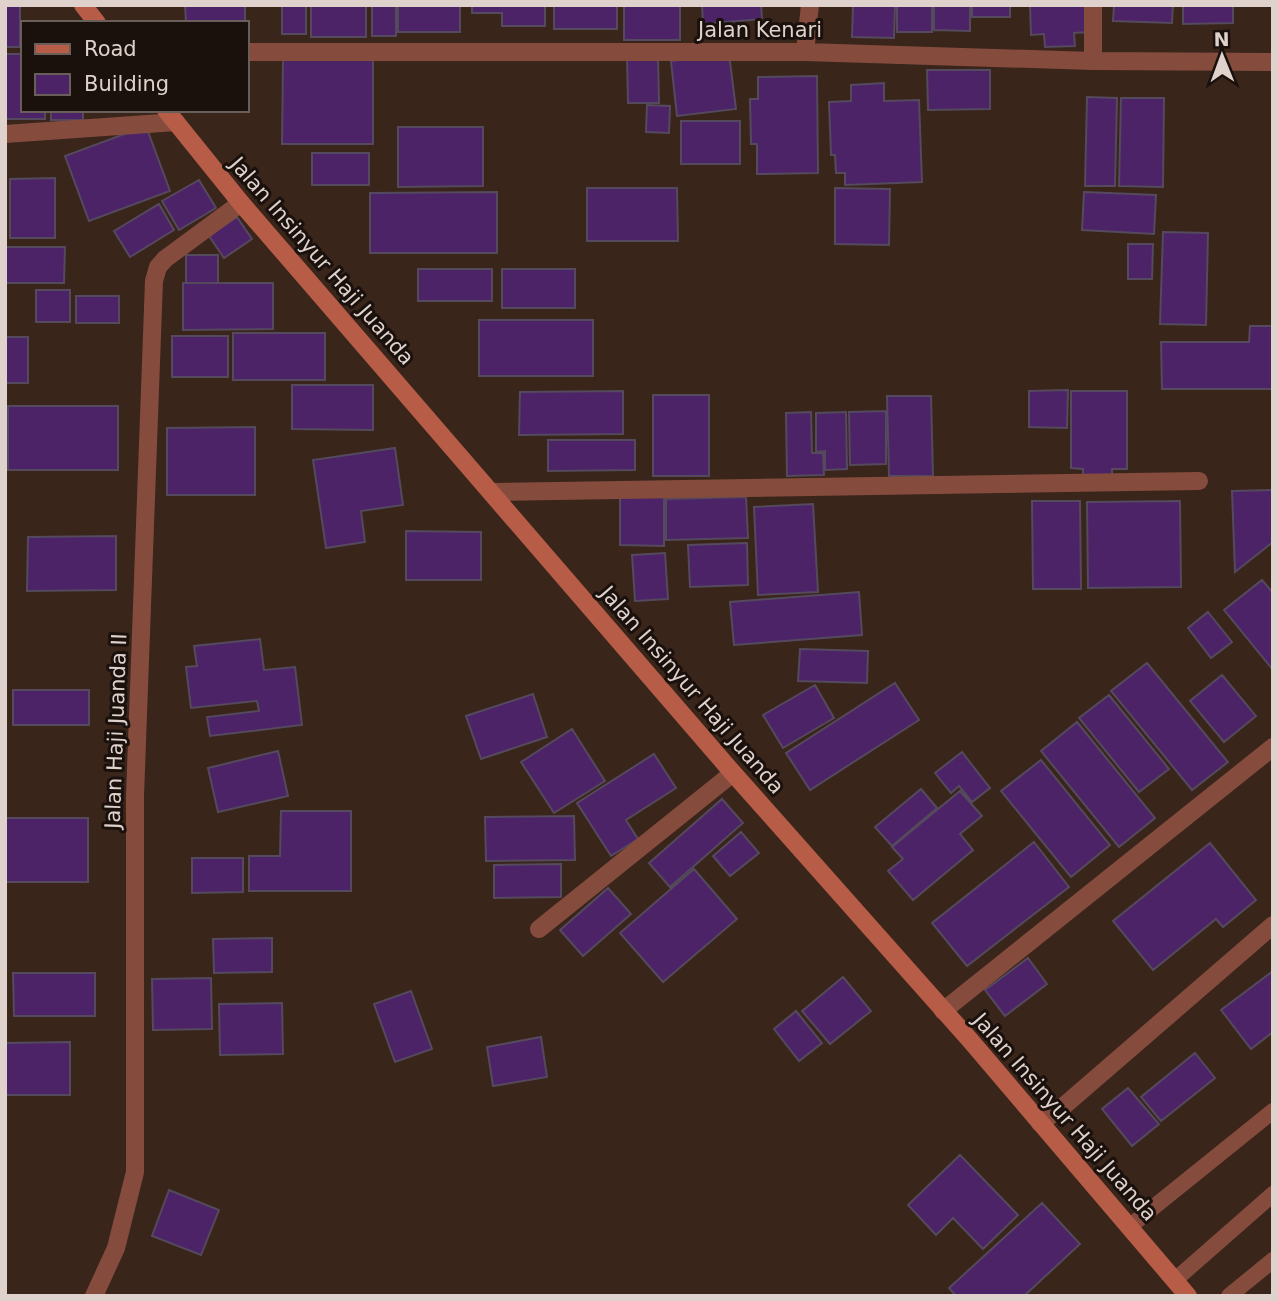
<svg xmlns="http://www.w3.org/2000/svg" width="1278" height="1301" viewBox="0 0 1278 1301" font-family="'DejaVu Sans',sans-serif">
	<style>
		.building { fill: #4d2367; stroke: #54495d; stroke-width: 2 }
		.lines { fill: none; stroke-linecap: round; stroke-linejoin: round }
		.lane { stroke: #854c3e; stroke-width: 16 }
		.street { stroke: #854c3e; stroke-width: 18 }
		.secondary { stroke: #b65c47; stroke-width: 18 }
		.labels { text-anchor: middle; dominant-baseline: central; stroke-width: 6; stroke-linejoin: round; paint-order: stroke }
		.street-label { font-size: 21px; fill: #dfd1cb; stroke: #1a110d }
	</style>
	<rect width="100%" height="100%" fill="#3a251b"/>
	<!-- building -->
	<path class="building" d="M 5,5 L 20,5 L 20,47 L 5,47 Z
		M 185,5 L 245,5 L 245,23 L 186,23 Z
		M 282,5 L 306,5 L 306,34 L 282,34 Z
		M 311,5 L 366,5 L 366,37 L 311,37 Z
		M 372,5 L 396,5 L 396,36 L 372,36 Z
		M 398,5 L 460,5 L 460,32 L 398,32 Z
		M 472,5 L 545,5 L 545,26 L 502,26 L 502,13 L 472,13 Z
		M 554,5 L 617,5 L 617,29 L 554,29 Z
		M 624,5 L 680,5 L 680,40 L 624,40 Z
		M 702,5 L 761,5 L 762,19 L 703,24 Z
		M 853,5 L 895,5 L 894,38 L 852,37 Z
		M 897,5 L 932,5 L 932,32 L 897,32 Z
		M 934,5 L 970,5 L 970,31 L 934,30 Z
		M 972,5 L 1010,5 L 1010,17 L 972,17 Z
		M 1030,5 L 1088,5 L 1089,32 L 1074,33 L 1075,46 L 1045,47 L 1044,34 L 1031,35 Z
		M 1114,5 L 1173,5 L 1172,23 L 1113,21 Z
		M 1183,5 L 1233,5 L 1233,23 L 1183,24 Z
		M 5,54 L 23,54 L 23,110 L 45,110 L 45,119 L 5,119 Z
		M 729,54 L 736,109 L 677,116 L 671,61 Z
		M 627,56 L 658,56 L 659,103 L 628,103 Z
		M 373,58 L 373,144 L 282,144 L 283,59 Z
		M 927,70 L 990,70 L 990,109 L 928,110 Z
		M 817,76 L 818,173 L 757,174 L 757,144 L 751,144 L 750,99 L 758,99 L 758,77 Z
		M 884,83 L 884,101 L 919,100 L 922,182 L 845,185 L 845,173 L 836,173 L 835,155 L 831,155 L 829,102 L 851,101 L 851,85 Z
		M 1087,97 L 1117,98 L 1115,186 L 1085,186 Z
		M 1121,98 L 1164,98 L 1163,187 L 1119,186 Z
		M 647,105 L 670,106 L 669,133 L 646,132 Z
		M 51,110 L 83,110 L 83,120 L 51,120 Z
		M 681,121 L 740,121 L 740,164 L 681,164 Z
		M 146,126 L 170,191 L 89,221 L 65,156 Z
		M 398,127 L 483,127 L 483,186 L 398,187 Z
		M 312,153 L 369,153 L 369,185 L 312,185 Z
		M 55,178 L 55,238 L 10,238 L 10,179 Z
		M 199,180 L 216,208 L 179,230 L 162,201 Z
		M 587,188 L 677,188 L 678,241 L 587,241 Z
		M 835,188 L 890,189 L 889,245 L 835,244 Z
		M 497,192 L 497,253 L 370,253 L 370,193 Z
		M 1084,192 L 1156,195 L 1154,234 L 1082,230 Z
		M 159,204 L 174,230 L 130,257 L 114,231 Z
		M 237,217 L 252,239 L 224,258 L 209,236 Z
		M 1163,232 L 1208,233 L 1206,325 L 1160,324 Z
		M 1128,244 L 1153,244 L 1152,279 L 1128,279 Z
		M 6,247 L 65,247 L 64,283 L 6,283 Z
		M 186,255 L 218,255 L 218,283 L 186,283 Z
		M 418,269 L 492,269 L 492,301 L 418,301 Z
		M 502,269 L 575,269 L 575,308 L 502,308 Z
		M 183,283 L 273,283 L 273,329 L 183,330 Z
		M 36,290 L 70,290 L 70,322 L 36,322 Z
		M 76,296 L 119,296 L 119,323 L 76,323 Z
		M 479,320 L 593,320 L 593,376 L 479,376 Z
		M 1250,326 L 1273,326 L 1273,389 L 1162,389 L 1161,342 L 1249,342 Z
		M 233,333 L 325,333 L 325,380 L 233,380 Z
		M 172,336 L 228,336 L 228,377 L 172,377 Z
		M 5,337 L 28,337 L 28,383 L 5,383 Z
		M 292,385 L 373,385 L 373,430 L 292,429 Z
		M 1068,390 L 1067,428 L 1029,427 L 1029,391 Z
		M 623,391 L 623,434 L 519,435 L 520,392 Z
		M 1071,391 L 1127,391 L 1127,469 L 1112,469 L 1112,479 L 1083,479 L 1083,469 L 1071,468 Z
		M 653,395 L 709,395 L 709,476 L 653,476 Z
		M 887,396 L 931,396 L 933,476 L 889,476 Z
		M 8,406 L 118,406 L 118,470 L 8,470 Z
		M 886,411 L 886,464 L 850,465 L 849,412 Z
		M 811,412 L 812,453 L 823,453 L 824,475 L 787,476 L 786,413 Z
		M 846,412 L 847,469 L 825,470 L 825,451 L 816,452 L 816,413 Z
		M 255,427 L 255,495 L 167,495 L 167,428 Z
		M 548,440 L 635,440 L 635,470 L 548,471 Z
		M 395,448 L 403,505 L 361,511 L 365,542 L 326,548 L 313,460 Z
		M 1273,490 L 1273,542 L 1235,572 L 1232,491 Z
		M 620,496 L 664,496 L 664,546 L 620,545 Z
		M 746,497 L 748,538 L 666,540 L 666,499 Z
		M 1032,501 L 1080,501 L 1081,589 L 1033,589 Z
		M 1180,501 L 1181,587 L 1088,588 L 1087,502 Z
		M 813,504 L 818,592 L 758,595 L 754,507 Z
		M 406,531 L 481,532 L 481,580 L 406,580 Z
		M 116,536 L 116,590 L 27,591 L 28,537 Z
		M 747,543 L 748,585 L 690,587 L 688,545 Z
		M 665,553 L 668,599 L 635,601 L 632,555 Z
		M 1262,580 L 1273,593 L 1273,670 L 1224,610 Z
		M 859,592 L 862,635 L 734,645 L 730,602 Z
		M 1208,612 L 1232,642 L 1211,658 L 1188,628 Z
		M 260,639 L 264,670 L 295,667 L 302,725 L 210,736 L 207,717 L 259,711 L 257,701 L 191,708 L 186,667 L 197,666 L 194,646 Z
		M 800,649 L 868,651 L 867,683 L 798,681 Z
		M 1147,663 L 1228,762 L 1192,790 L 1111,691 Z
		M 1222,675 L 1256,716 L 1224,742 L 1190,701 Z
		M 895,683 L 919,720 L 810,790 L 786,753 Z
		M 815,685 L 834,718 L 783,748 L 763,715 Z
		M 13,690 L 89,690 L 89,725 L 13,725 Z
		M 533,694 L 547,737 L 481,759 L 466,716 Z
		M 1109,695 L 1169,769 L 1139,792 L 1079,718 Z
		M 1077,722 L 1155,818 L 1119,847 L 1041,751 Z
		M 572,729 L 605,781 L 554,813 L 521,762 Z
		M 278,751 L 288,796 L 218,812 L 208,768 Z
		M 962,752 L 990,788 L 972,802 L 959,786 L 951,793 L 935,773 Z
		M 654,754 L 676,788 L 626,820 L 638,839 L 611,856 L 577,803 Z
		M 1041,760 L 1110,845 L 1071,877 L 1001,791 Z
		M 921,789 L 937,808 L 892,846 L 875,827 Z
		M 960,791 L 982,816 L 960,834 L 973,850 L 913,900 L 888,871 L 903,859 L 892,847 Z
		M 722,799 L 743,823 L 670,887 L 649,863 Z
		M 281,811 L 351,811 L 351,891 L 249,891 L 249,856 L 280,856 Z
		M 574,816 L 575,860 L 486,861 L 485,817 Z
		M 5,818 L 88,818 L 88,882 L 5,882 Z
		M 741,832 L 759,853 L 730,876 L 713,856 Z
		M 1034,842 L 1069,887 L 967,966 L 932,923 Z
		M 1210,843 L 1256,900 L 1223,927 L 1216,919 L 1153,970 L 1113,921 Z
		M 192,858 L 243,858 L 243,892 L 192,893 Z
		M 561,864 L 561,897 L 494,898 L 494,865 Z
		M 694,869 L 737,919 L 663,982 L 620,933 Z
		M 608,888 L 631,914 L 583,956 L 560,930 Z
		M 272,938 L 272,972 L 214,973 L 213,939 Z
		M 1028,958 L 1047,984 L 1005,1016 L 985,990 Z
		M 1273,971 L 1273,1032 L 1251,1049 L 1221,1010 Z
		M 13,973 L 95,973 L 95,1016 L 14,1016 Z
		M 843,977 L 871,1011 L 830,1044 L 802,1011 Z
		M 211,978 L 212,1029 L 153,1030 L 152,979 Z
		M 411,991 L 432,1049 L 395,1062 L 374,1004 Z
		M 282,1003 L 283,1054 L 220,1055 L 219,1004 Z
		M 796,1011 L 822,1043 L 799,1061 L 774,1029 Z
		M 541,1037 L 547,1077 L 493,1086 L 487,1047 Z
		M 70,1042 L 70,1095 L 5,1095 L 5,1043 Z
		M 1195,1053 L 1215,1078 L 1161,1121 L 1141,1097 Z
		M 1128,1088 L 1159,1124 L 1132,1146 L 1102,1109 Z
		M 960,1155 L 1018,1215 L 983,1249 L 953,1218 L 936,1235 L 908,1205 Z
		M 169,1190 L 219,1210 L 201,1255 L 152,1236 Z
		M 1042,1203 L 1080,1244 L 1024,1296 L 956,1296 L 949,1288 Z"/>
	<g class="lines">
		<!-- lane -->
		<path class="lane" d="M 1129,1227 L 1273,1111
			M 1175,1280 L 1273,1194
			M 1229,1296 L 1273,1260"/>
		<!-- street -->
		<path class="street" d="M 1093,5 L 1093,61
			M 247,52 L 805,52 L 1093,61 L 1273,62
			M 805,52 L 810,5
			M 5,134 L 176,122
			M 491,492 L 1199,481
			M 539,929 L 733,773
			M 943,1011 L 1273,747
			M 1040,1123 L 1065,1105 L 1273,925
			M 94,1296 L 116,1248 L 135,1172 L 135,796 L 154,281 L 158,267 L 165,259 L 241,203"/>
		<!-- secondary -->
		<path class="secondary" d="M 83,5 L 97,23
			M 166,110 L 241,203 L 733,773 L 970,1040 L 1188,1296"/>
	</g>
	<g class="labels">
		<!-- street labels -->
		<g class="street-label">
			<text x="760" y="30">Jalan Kenari</text>
			<text transform="translate(322 261) rotate(49)">Jalan Insinyur Haji Juanda</text>
			<text transform="translate(692 690) rotate(49)">Jalan Insinyur Haji Juanda</text>
			<text transform="translate(116 731) rotate(-88)">Jalan Haji Juanda II</text>
			<text transform="translate(1065 1117) rotate(49)">Jalan Insinyur Haji Juanda</text>
		</g>
	</g>
	<!-- border -->
	<rect width="1278" height="1301" fill="none" stroke="#dfd1cb" stroke-width="14"/>
	<!-- legend -->
	<rect x="21" y="21" width="228" height="91" fill="#1a110d" stroke="#695e59" stroke-width="2"/>
	<rect x="35" y="44" width="35" height="10" fill="#b65c47" stroke="#695e59" stroke-width="2"/>
	<text x="84" y="56" font-size="21" fill="#dfd1cb">Road</text>
	<rect x="35" y="74" width="35" height="21" fill="#4d2367" stroke="#695e59" stroke-width="2"/>
	<text x="84" y="91" font-size="21" fill="#dfd1cb">Building</text>
	<!-- north arrow -->
	<g transform="translate(1222 56) rotate(359)" stroke="#1a110d" stroke-width="5" paint-order="stroke">
	<path d="M0-5L12 26L0 18L-12 26Z" fill="#dfd1cb"/>
	<text y="-10" font-size="19" font-weight="bold" text-anchor="middle" fill="#dfd1cb">N</text>
	</g>
</svg>
